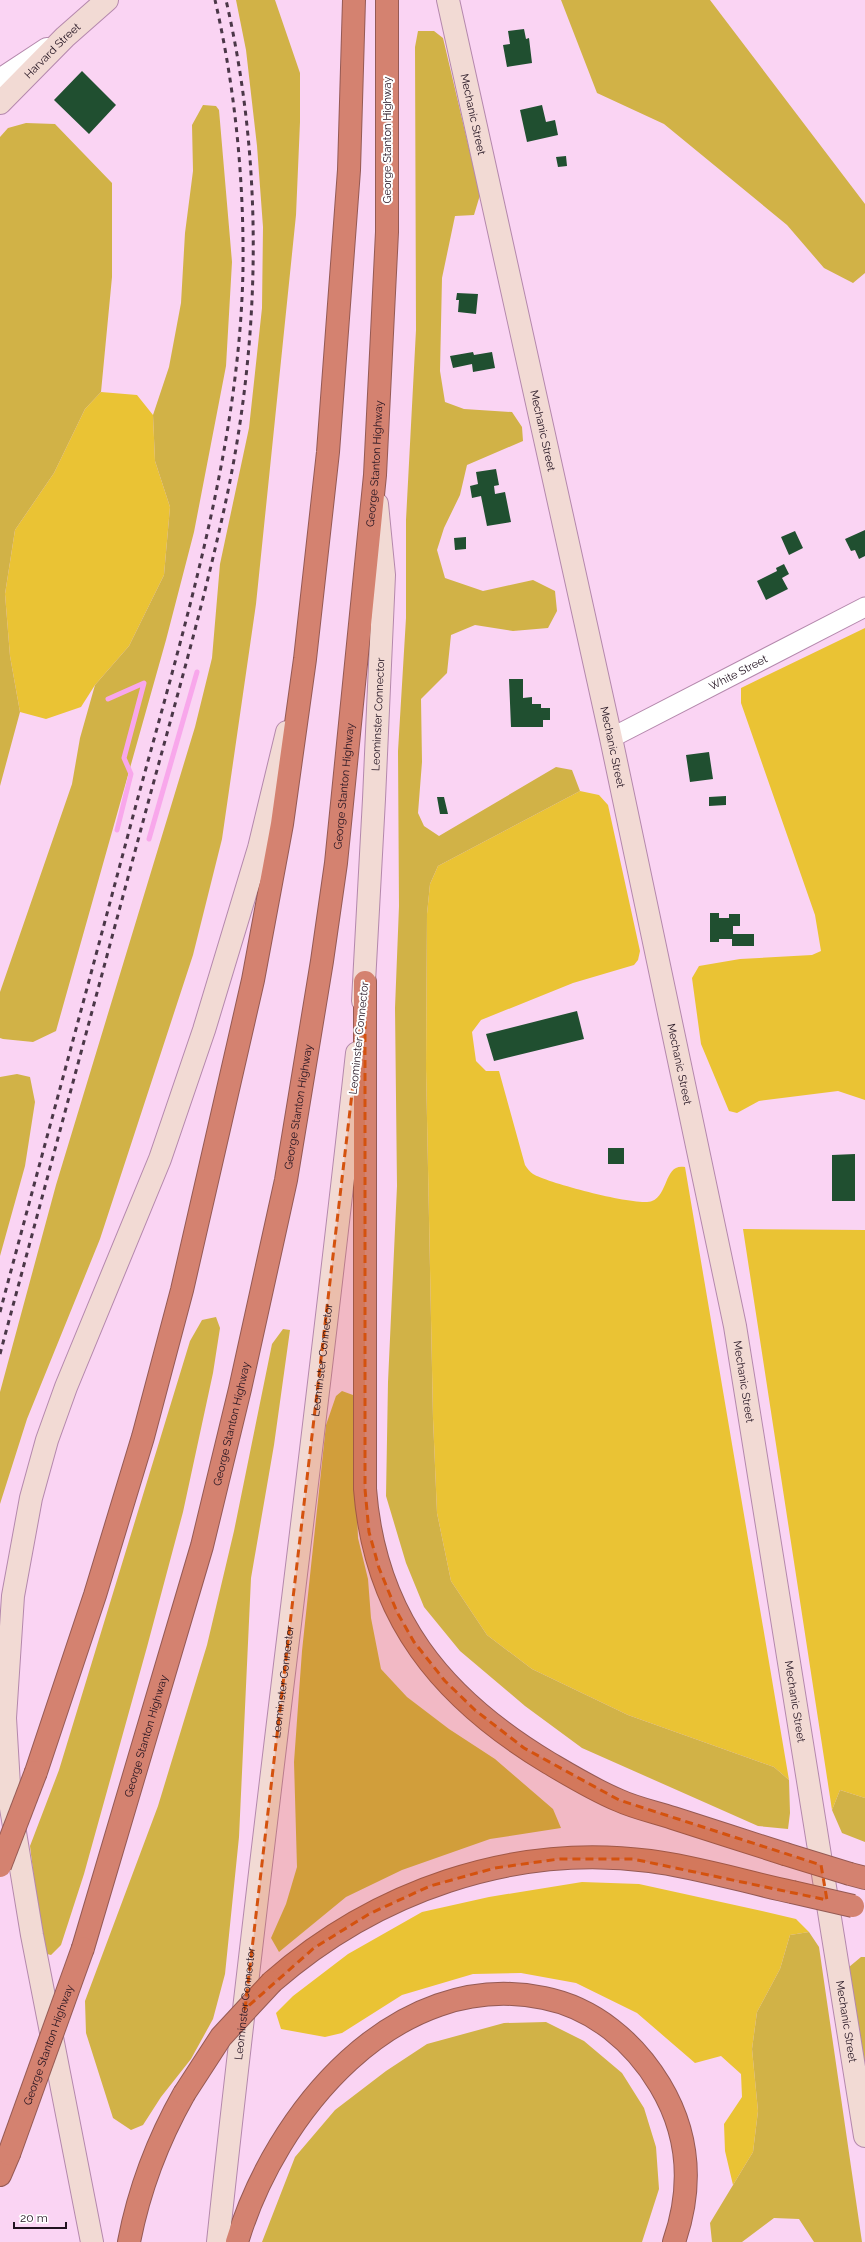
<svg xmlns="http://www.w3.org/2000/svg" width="865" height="2242" viewBox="0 0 865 2242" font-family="Raleway,sans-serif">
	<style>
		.green { fill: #eac334 }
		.forest { fill: #d1b247 }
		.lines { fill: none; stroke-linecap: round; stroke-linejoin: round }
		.stream { stroke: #f8a7eb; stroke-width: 5 }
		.building { fill: #204f30 }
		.minor-casing { stroke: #b488ac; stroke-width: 21 }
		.tertiary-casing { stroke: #b488ac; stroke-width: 24 }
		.secondary-casing { stroke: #b488ac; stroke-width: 24 }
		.motorway-casing { stroke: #955a54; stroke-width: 24 }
		.minor { stroke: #fff; stroke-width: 19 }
		.tertiary { stroke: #fff; stroke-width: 22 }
		.secondary { stroke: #f2dad4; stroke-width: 22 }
		.motorway { stroke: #d48270; stroke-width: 22 }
		.rail { stroke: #4b3748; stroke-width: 3; stroke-dasharray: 5 5; stroke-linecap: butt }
		.motorway-bridge-casing { stroke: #955a54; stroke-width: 24; stroke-linecap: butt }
		.motorway-bridge { stroke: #d48270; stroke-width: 22 }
		.marked { fill: #d4520e; fill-opacity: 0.2; stroke: #d4520e; stroke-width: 3; stroke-dasharray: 8 5; stroke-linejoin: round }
		.labels { text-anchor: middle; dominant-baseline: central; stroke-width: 4; stroke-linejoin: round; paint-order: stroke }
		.street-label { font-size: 11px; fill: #21111f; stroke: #fff }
	</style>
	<rect width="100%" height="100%" fill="#fad4f3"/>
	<!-- green -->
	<path class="green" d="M 101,392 L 137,395 L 153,415 L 155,461 L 170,507 L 164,575 L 129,646 L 95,685 L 81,707 L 46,719 L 20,712 L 10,656 L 5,594 L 15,530 L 54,473 L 85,409 Z
		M 865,628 L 865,1100 L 838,1091 L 759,1101 L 737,1113 L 729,1111 L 701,1044 L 692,978 L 699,966 L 740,959 L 812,955 L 821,951 L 815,915 L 741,703 L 741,688 Z
		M 580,791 L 599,795 L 608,805 L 640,951 L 638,960 L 634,965 L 573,983 L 481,1020 L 472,1032 L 476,1061 L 486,1071 L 499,1071 L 525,1165 C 527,1168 530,1172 533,1174 C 548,1183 638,1207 652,1201 C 669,1194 664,1163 685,1167 L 789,1780 L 774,1767 L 628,1715 L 532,1669 L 487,1635 L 451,1581 L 437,1513 L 433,1418 L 426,1068 L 427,914 L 430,884 L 438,866 Z
		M 743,1229 L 865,1230 L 865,1798 L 840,1790 L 832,1810 Z
		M 582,1882 L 639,1884 L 762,1911 L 796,1919 L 809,1932 L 790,1935 L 780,1969 L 757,2012 L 752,2049 L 758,2111 L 753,2152 L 733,2185 L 725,2151 L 724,2124 L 742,2097 L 741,2074 L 721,2056 L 695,2063 L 637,2013 L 576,1983 L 521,1973 L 473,1974 L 402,1995 L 342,2033 L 325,2037 L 281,2029 L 276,2013 L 293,1996 L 348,1954 L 422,1912 L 489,1897 Z"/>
	<!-- forest -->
	<path class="forest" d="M 236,0 L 275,0 L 300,73 L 300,122 L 296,215 L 256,604 L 222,839 L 193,955 L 100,1239 L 27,1419 L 0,1504 L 0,1392 L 56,1185 L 195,727 L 212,658 L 220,564 L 249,428 L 262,308 L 263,227 L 257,146 L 246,50 Z
		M 561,0 L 710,0 L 865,204 L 865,273 L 853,283 L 824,268 L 787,225 L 664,124 L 597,93 Z
		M 418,31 L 434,31 L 443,38 L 480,195 L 474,215 L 455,216 L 442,278 L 440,371 L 445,402 L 464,409 L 512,412 L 522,427 L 523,441 L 467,465 L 460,495 L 444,528 L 437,550 L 445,578 L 483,591 L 533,580 L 555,591 L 557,611 L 548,628 L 513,631 L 475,625 L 451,635 L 447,673 L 421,699 L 422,762 L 418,813 L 424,826 L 439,836 L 556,767 L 572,770 L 580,791 L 438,866 L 430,884 L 427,914 L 426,1068 L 433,1418 L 437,1513 L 451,1581 L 487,1635 L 532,1669 L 628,1715 L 774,1767 L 789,1780 L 790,1813 L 788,1829 L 758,1826 L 582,1748 L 525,1706 L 460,1651 L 424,1607 L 406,1563 L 386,1496 L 388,1382 L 397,1186 L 395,1008 L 399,906 L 398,751 L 406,618 L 406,520 L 416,330 L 415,47 Z
		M 203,105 L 216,106 L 219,110 L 232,262 L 226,366 L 194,532 L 166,640 L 56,1031 L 33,1042 L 3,1039 L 0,1038 L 0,992 L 72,784 L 80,738 L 95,685 L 129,646 L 164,575 L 170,507 L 155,461 L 153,415 L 169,367 L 181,303 L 185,233 L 193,171 L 192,125 Z
		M 26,123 L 55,124 L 112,183 L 112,277 L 101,392 L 85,409 L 54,473 L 15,530 L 5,594 L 10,656 L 20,712 L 0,786 L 0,137 L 8,128 Z
		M 17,1074 L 30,1077 L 35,1102 L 25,1166 L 0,1256 L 0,1077 Z
		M 216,1317 L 220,1328 L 213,1373 L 183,1512 L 147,1647 L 84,1874 L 61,1945 L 51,1955 L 43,1953 L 30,1846 L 59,1770 L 190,1341 L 202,1320 Z
		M 283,1329 L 290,1330 L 274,1445 L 251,1578 L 239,1837 L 225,1974 L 213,2019 L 191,2059 L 161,2097 L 143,2125 L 131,2130 L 113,2118 L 86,2033 L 85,2001 L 158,1806 L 207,1645 L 234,1531 L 272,1344 Z
		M 342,1391 L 353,1395 L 358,1538 L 368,1579 L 371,1618 L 381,1669 L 407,1697 L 449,1729 L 495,1759 L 553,1809 L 561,1828 L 490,1839 L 402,1870 L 346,1897 L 279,1952 L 271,1938 L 286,1904 L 297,1867 L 294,1762 L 302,1651 L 326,1425 L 336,1396 Z
		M 840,1790 L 865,1798 L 865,1842 L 842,1833 L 832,1810 Z
		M 809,1932 L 819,1947 L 862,2242 L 814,2242 L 799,2219 L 774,2218 L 742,2242 L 712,2242 L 710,2223 L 753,2152 L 758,2111 L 752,2049 L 757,2012 L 780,1969 L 790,1935 Z
		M 861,1957 L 865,1957 L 865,2068 L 849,1967 Z
		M 546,2022 L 584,2041 L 622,2073 L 644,2108 L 656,2147 L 659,2189 L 642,2242 L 262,2242 L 295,2157 L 335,2110 L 386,2071 L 427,2044 L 504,2023 Z"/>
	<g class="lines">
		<!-- stream -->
		<path class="stream" d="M 108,699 L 144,683 L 124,758 L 131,774 L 117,830
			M 149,839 L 197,672"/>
	</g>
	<!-- building -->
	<path class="building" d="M 524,29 L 526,39 L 529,38 L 532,63 L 507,67 L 503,45 L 510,44 L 508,31 Z
		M 82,71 L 116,105 L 89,134 L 54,100 Z
		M 542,105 L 546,122 L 555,120 L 558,135 L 527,142 L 520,110 Z
		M 566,156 L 567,166 L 558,167 L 556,157 Z
		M 457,293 L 478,294 L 476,314 L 458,312 L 459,300 L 456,300 Z
		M 473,352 L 474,355 L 492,352 L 495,368 L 473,372 L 472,364 L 453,368 L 450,356 Z
		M 496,469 L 499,485 L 494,486 L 495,494 L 505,492 L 511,522 L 487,526 L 481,496 L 472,498 L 470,486 L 478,484 L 476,472 Z
		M 865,530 L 865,556 L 859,559 L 855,550 L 851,551 L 845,539 Z
		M 795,531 L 803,548 L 789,555 L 781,537 Z
		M 466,537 L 466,549 L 455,550 L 454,538 Z
		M 784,564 L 789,574 L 782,578 L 788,589 L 766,600 L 757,581 L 777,571 L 776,568 Z
		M 509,679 L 523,679 L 523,698 L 532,697 L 532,704 L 541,704 L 541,708 L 550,708 L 550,720 L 543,720 L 543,727 L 511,727 Z
		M 709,752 L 713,779 L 690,782 L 686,755 Z
		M 726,796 L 726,805 L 709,806 L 709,797 Z
		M 437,797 L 444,797 L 448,814 L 440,814 Z
		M 710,913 L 719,913 L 719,918 L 729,918 L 729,914 L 740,914 L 740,926 L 733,926 L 733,934 L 754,934 L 754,946 L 732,946 L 732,939 L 719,939 L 719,942 L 710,942 Z
		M 577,1011 L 584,1039 L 494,1061 L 486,1034 Z
		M 608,1148 L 624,1148 L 624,1164 L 608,1164 Z
		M 855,1154 L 855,1201 L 832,1201 L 832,1155 Z"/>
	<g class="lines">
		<defs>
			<g id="minor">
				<path id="s1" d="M 611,738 L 865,607"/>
			</g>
			<path id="tertiary" d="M 0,80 L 47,49"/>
			<g id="secondary">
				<path id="s2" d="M 448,0 L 611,738 L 735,1326 L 865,2136"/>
				<path id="s3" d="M 0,103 L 65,37 L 107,0"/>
				<path id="s4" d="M 363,1001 L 374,799 L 384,575 L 377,504"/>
				<path d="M 92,2242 L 32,1935 L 10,1802 L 5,1718 L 13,1596 L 31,1498 L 47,1440 L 66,1387 L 160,1159 L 204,1030 L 259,848 L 287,732"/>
				<path id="s5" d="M 218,2242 C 260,1845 314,1449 357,1053"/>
			</g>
			<g id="motorway">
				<path d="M 365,982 L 365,1489 C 375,1617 441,1698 549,1763 C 571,1776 594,1790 618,1800 C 635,1808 655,1812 673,1818 C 710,1830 748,1842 785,1854"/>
				<path d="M 36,1772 L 95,1595 L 143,1437 L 182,1290 L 253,980 L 282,824 L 305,659 L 328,452 L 349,170 L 354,0"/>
				<path d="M 850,1874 L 865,1878"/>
				<path id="s6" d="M 83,1948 L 202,1546 L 240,1389 L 286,1180 L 322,961 L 336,863 L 375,475 L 387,232 L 387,0"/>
				<path d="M 272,1982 C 375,1892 512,1843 650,1861 C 697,1867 745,1882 792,1892"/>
				<path d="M 0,2175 L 9,2154"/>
				<path d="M 129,2242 C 139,2190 158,2140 184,2094"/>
				<path d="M 237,2242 C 275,2114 395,1967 544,1998 C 594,2008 634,2042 660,2085 C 690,2135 693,2187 674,2242"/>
			</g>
		</defs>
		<!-- minor casing -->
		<use href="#minor" class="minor-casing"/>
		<!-- tertiary casing -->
		<use href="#tertiary" class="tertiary-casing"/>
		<!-- secondary casing -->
		<use href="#secondary" class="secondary-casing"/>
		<!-- motorway casing -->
		<use href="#motorway" class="motorway-casing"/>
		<!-- minor -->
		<use href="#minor" class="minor"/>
		<!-- tertiary -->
		<use href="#tertiary" class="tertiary"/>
		<!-- secondary -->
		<use href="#secondary" class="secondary"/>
		<!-- motorway -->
		<use href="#motorway" class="motorway"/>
		<!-- rail -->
		<path class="rail" d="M 0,1312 C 44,1147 89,982 133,816 C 180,641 240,451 243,268 C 244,179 235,87 215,0
			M 0,1354 C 47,1179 94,1004 141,829 C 171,717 204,605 228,491 C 261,330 263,161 226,0"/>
		<defs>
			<g id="motorway-bridge">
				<path d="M 785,1854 L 850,1874"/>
				<path d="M 0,1866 L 36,1772"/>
				<path d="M 792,1892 L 853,1906"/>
				<path d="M 184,2094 L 221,2037 L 272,1982"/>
				<path id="s7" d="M 9,2154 L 83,1948"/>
			</g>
		</defs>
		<!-- motorway-bridge casing -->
		<use href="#motorway-bridge" class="motorway-bridge-casing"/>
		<!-- motorway-bridge -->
		<use href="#motorway-bridge" class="motorway-bridge"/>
	</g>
	<!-- marked area -->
	<path class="marked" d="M 365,982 L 365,1489 L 369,1532 L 379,1568 L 397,1612 L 414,1642 L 445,1681 L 475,1710 L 524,1748 L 619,1800 L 821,1865 L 827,1900 L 633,1859 L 559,1859 L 495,1868 L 430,1886 L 369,1914 L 314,1948 L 245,2009 Z"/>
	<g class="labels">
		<!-- street labels -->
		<g class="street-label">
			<text stroke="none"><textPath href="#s3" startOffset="74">Harvard Street</textPath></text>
			<text stroke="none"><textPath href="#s2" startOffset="117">Mechanic Street</textPath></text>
			<text transform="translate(387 140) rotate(-90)">George Stanton Highway</text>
			<text stroke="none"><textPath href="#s2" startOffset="441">Mechanic Street</textPath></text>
			<text stroke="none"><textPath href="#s6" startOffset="1517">George Stanton Highway</textPath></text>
			<text stroke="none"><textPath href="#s1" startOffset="143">White Street</textPath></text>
			<text stroke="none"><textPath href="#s4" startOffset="287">Leominster Connector</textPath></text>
			<text stroke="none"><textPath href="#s2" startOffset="765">Mechanic Street</textPath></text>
			<text stroke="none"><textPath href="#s6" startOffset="1193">George Stanton Highway</textPath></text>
			<text transform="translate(359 1038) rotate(-84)">Leominster Connector</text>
			<text stroke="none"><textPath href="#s2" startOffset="1089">Mechanic Street</textPath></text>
			<text stroke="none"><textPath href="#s6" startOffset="869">George Stanton Highway</textPath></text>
			<text stroke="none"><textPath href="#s5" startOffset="888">Leominster Connector</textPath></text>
			<text stroke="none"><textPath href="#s2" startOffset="1413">Mechanic Street</textPath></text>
			<text stroke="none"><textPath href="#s6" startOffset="545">George Stanton Highway</textPath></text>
			<text stroke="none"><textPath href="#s5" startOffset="564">Leominster Connector</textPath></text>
			<text stroke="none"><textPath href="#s2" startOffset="1737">Mechanic Street</textPath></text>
			<text stroke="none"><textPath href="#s6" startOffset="221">George Stanton Highway</textPath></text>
			<text stroke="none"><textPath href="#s5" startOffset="240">Leominster Connector</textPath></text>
			<text stroke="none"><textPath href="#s2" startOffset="2061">Mechanic Street</textPath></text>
			<text stroke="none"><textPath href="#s7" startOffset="116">George Stanton Highway</textPath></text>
		</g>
	</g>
	<!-- scale -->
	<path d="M14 2222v6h52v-6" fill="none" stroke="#21111f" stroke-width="2"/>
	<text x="20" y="2222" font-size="12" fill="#21111f" stroke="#ffffff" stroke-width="3" paint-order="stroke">20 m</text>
</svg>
